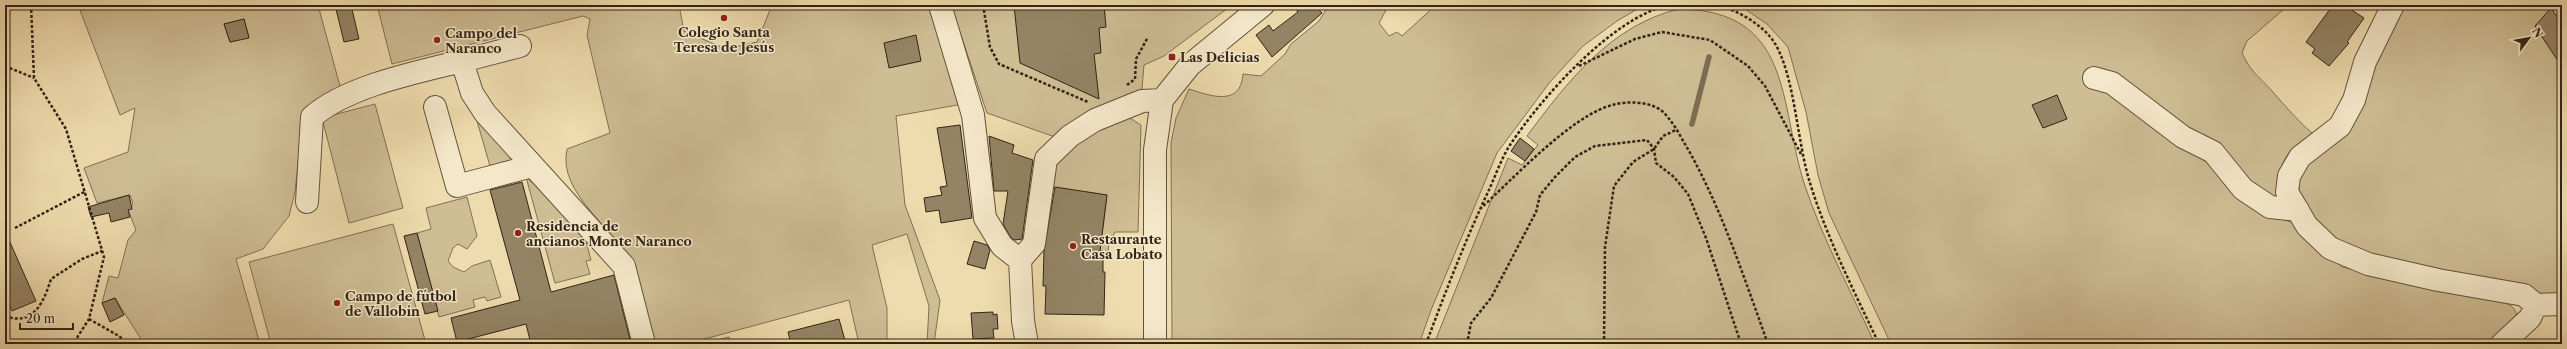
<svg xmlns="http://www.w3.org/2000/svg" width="2567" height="349" viewBox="0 0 2567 349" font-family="'Libre Caslon Text',serif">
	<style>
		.green { fill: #cfbd94; stroke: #807055; fill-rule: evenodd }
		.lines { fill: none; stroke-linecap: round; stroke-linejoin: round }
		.stream { stroke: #7c6d52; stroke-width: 5.5 }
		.building { fill: #948465; stroke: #312416 }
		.minor-casing { stroke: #60523c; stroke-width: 24 }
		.path { stroke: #312416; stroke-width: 2.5; stroke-dasharray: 3 2; stroke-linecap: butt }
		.minor { stroke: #f5e8ca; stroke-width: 22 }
		.poi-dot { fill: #8f2418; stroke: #f5e8ca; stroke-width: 1.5 }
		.labels { text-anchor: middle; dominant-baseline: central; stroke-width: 3; stroke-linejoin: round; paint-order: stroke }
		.poi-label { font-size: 13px; font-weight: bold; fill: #312416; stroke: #f5e8ca; text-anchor: start }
	</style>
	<rect width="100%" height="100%" fill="#efdcae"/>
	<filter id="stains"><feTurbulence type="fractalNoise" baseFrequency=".005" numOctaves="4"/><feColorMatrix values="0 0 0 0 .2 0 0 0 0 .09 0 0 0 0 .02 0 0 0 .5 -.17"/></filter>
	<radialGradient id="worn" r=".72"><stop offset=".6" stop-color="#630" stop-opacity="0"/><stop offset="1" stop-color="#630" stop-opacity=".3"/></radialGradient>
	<!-- green -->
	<path class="green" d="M 78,5 L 318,5 L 341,90 L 300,145 L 295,192 L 289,216 L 263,249 L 236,259 L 260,344 L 144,344 L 115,298 L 102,303 L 109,276 L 118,278 L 128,240 L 136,230 L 128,210 L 133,204 L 130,195 L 97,203 L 84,168 L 128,152 L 135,108 L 120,115 ZM 244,19 L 249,37 L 230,42 L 224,24 Z
		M 377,5 L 679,5 L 684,31 L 726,49 L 757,42 L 772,5 L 931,5 L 963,104 L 896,116 L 905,205 L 940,300 L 934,344 L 927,344 L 929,306 L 907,234 L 872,245 L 887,308 L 887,344 L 859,344 L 849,300 L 686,344 L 650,344 C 644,320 641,289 632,266 C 616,228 557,194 567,149 L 610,133 L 587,35 L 590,19 L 583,16 L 392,64 Z
		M 951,5 L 1232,5 L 1164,56 L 1144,65 L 1142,89 L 1101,107 L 1055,137 L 987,113 Z
		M 1329,5 L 1382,5 L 1386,10 L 1379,23 L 1389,36 L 1397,32 L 1402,36 L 1436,5 L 1644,5 L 1617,21 L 1583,46 L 1550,82 L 1497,153 L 1431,310 L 1419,344 L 1172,344 L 1171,143 L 1176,118 L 1189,89 C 1210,96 1241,107 1243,74 L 1261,76 L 1285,54 L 1291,44 L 1319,21 Z
		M 1739,5 L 2283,5 L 2284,9 L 2247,41 L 2242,53 C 2252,74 2258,75 2272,91 C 2286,107 2298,121 2313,134 C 2285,149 2277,166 2278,198 L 2256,191 L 2210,138 L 2185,128 L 2116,75 L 2104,69 L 2090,69 L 2103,85 L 2200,157 L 2274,216 L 2293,223 L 2342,267 L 2496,300 C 2506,303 2514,305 2517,315 L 2488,344 L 1891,344 L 1829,213 L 1818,175 L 1806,112 L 1788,47 L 1767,24 Z
		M 2399,5 L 2562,5 L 2562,297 L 2535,295 L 2371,257 C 2338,244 2290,216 2300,174 Z
		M 1679,9 C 1793,10 1779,104 1804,183 C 1822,238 1851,291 1875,344 L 1434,344 L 1508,158 L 1522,165 L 1538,145 L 1527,136 C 1567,82 1611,25 1679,9 Z
		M 375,104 L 403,208 L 349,223 L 322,118 Z
		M 475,114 L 517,159 L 490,166 Z
		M 1125,115 L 1141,125 L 1138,232 L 1115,232 L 1109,243 L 1108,252 L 1100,251 L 1107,195 L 1051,187 L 1055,163 L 1071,145 Z
		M 526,177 L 582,227 L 591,260 L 586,261 L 590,274 L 555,283 Z
		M 467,197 L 477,236 L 467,249 L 458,244 L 453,248 L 448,261 L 453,267 L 464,272 L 472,266 L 490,260 L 501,297 L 487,301 L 485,297 L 473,300 L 475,307 L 439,317 L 417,233 L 431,229 L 426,208 Z
		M 393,224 L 426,344 L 271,344 L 249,262 Z
		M 729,337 L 731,344 L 701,344 Z"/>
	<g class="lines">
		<!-- stream -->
		<path class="stream" d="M 1692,124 L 1709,57"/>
	</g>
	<!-- building -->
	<path class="building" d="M 335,5 L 351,5 L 359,39 L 344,42 Z
		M 1014,5 L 1104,5 L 1106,27 L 1099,28 L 1101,53 L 1094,54 L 1099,99 L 1020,63 Z
		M 1293,5 L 1315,5 L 1322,13 L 1272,57 L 1256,35 L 1269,25 L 1273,31 L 1298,12 Z
		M 2333,5 L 2344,5 L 2364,18 L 2347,42 L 2349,43 L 2329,66 L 2312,53 L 2315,49 L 2306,42 Z
		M 2551,8 L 2562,24 L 2562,67 L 2535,26 Z
		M 244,19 L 249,38 L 230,42 L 224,24 Z
		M 916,35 L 921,61 L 889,68 L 884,43 Z
		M 2057,95 L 2067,119 L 2043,128 L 2032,105 Z
		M 960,125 L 972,218 L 941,223 L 939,210 L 926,212 L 924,198 L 942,195 L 940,187 L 947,186 L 937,128 Z
		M 989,136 L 1014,145 L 1012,153 L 1033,160 L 1022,239 L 1015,240 L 1011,238 L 1003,224 L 1008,191 L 994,191 Z
		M 1520,138 L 1534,149 L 1525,161 L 1511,151 Z
		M 522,182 L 551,292 L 614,275 L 631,344 L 531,344 L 526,324 L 457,342 L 451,318 L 520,300 L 490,190 Z
		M 1055,187 L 1107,195 L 1100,251 L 1103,251 L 1103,272 L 1105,272 L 1104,315 L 1045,314 L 1046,286 L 1043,286 L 1044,251 Z
		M 129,195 L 132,209 L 128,210 L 130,217 L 111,222 L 109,213 L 91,217 L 88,207 Z
		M 5,231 L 36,301 L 12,311 L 5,295 Z
		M 417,233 L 438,311 L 425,314 L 404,236 Z
		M 974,241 L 987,245 L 990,250 L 985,269 L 967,264 Z
		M 115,298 L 124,315 L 110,322 L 102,303 Z
		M 993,312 L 993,315 L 997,314 L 998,329 L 993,329 L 994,338 L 973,339 L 971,313 Z
		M 839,319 L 846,344 L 791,344 L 788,332 Z"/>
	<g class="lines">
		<defs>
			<path id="minor" d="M 940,5 L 973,115 L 985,218 L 1002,246 L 1020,260 L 1023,321 L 1027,344
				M 2393,5 L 2365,62 L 2354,100 L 2340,126 L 2300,157 L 2289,176 L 2287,192 L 2307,226 L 2330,248 L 2368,264 L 2438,280 L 2524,295 L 2536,305 L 2562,304
				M 462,61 L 520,46
				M 2094,78 L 2112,83 L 2183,137 L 2213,152 L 2243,189 L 2270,207 L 2298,210
				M 435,107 L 457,186 L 532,166
				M 307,202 L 312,117 C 347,86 418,72 462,61 L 472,93 L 485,113 L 624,266 L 644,344
				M 1020,260 L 1034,244 L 1046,159 L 1070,136 L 1095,120 L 1142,101 L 1162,100
				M 1155,344 L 1155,150 L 1162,100 L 1190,65 L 1263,5
				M 2502,344 L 2530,318 L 2536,305"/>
		</defs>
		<!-- minor casing -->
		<use href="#minor" class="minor-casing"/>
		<!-- path -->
		<path class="path" d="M 31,5 L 34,78 L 66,129 L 104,257 L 89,319 L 73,344
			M 983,5 L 990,47 L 999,64 L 1088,102
			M 1717,5 C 1737,10 1762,24 1774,42 C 1795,75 1797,143 1810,183 C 1827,238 1854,291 1879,344
			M 1140,6 L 1141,5
			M 5,66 L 34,78
			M 1579,66 L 1635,39 L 1662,32 L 1710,40 L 1748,66 L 1765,86 L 1802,156
			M 1127,85 L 1135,79 L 1136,59 L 1148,37
			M 1480,209 C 1513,179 1571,116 1612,105 C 1627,101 1649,101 1662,111 C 1674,122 1681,138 1689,151 C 1723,212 1744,278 1768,344
			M 15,228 L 86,191
			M 5,316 C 34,327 44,301 51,279 L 82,259 L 102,251
			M 89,319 L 119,336 L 128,344
			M 1426,344 C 1445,293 1465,241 1488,192 C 1495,177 1501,159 1510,145 C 1542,97 1611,19 1668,5
			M 1467,344 L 1471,323 L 1491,298 L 1536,212 L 1540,195 L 1555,177 L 1575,157 L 1595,146 L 1647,140 L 1654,149 L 1656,163 L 1674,177 L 1688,194 L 1706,238 L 1741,344
			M 1604,344 L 1605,247 L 1614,186 L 1633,162 L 1654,149 L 1663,136 L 1676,130"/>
		<!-- minor -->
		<use href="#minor" class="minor"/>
	</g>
	<!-- markers -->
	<g class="poi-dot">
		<circle cx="724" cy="18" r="4"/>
		<circle cx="437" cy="40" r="4"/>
		<rect x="1168" y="53" width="8" height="8" rx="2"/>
		<circle cx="518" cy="233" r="4"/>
		<circle cx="1073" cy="246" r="4"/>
		<circle cx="337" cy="303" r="4"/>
	</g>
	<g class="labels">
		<!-- poi labels -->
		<g class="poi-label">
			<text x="724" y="32" text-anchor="middle">Colegio Santa<tspan x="724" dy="15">Teresa de Jesús</tspan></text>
			<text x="445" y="33">Campo del<tspan x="445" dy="15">Naranco</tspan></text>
			<text x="1180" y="57">Las Delicias</text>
			<text x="526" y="226">Residencia de<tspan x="526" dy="15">ancianos Monte Naranco</tspan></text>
			<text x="1081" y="239">Restaurante<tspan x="1081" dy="15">Casa Lobato</tspan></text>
			<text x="345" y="296">Campo de fútbol<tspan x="345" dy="15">de Vallobín</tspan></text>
		</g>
	</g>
	<!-- margin -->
	<rect width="2567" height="349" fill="none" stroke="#efdcae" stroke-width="20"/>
	<rect x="6" y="6" width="2555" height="337" fill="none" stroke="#312416" stroke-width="2"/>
	<rect x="10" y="10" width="2547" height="329" fill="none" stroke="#312416"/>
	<!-- north arrow -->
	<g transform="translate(2529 38) rotate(58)" stroke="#f5e8ca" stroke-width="3" paint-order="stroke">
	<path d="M0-3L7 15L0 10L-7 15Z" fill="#312416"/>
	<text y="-6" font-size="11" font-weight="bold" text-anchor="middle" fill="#312416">N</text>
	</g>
	<!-- scale -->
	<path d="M20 323v6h53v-6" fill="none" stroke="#312416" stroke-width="2"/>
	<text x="26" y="323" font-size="12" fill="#312416" stroke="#f5e8ca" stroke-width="3" paint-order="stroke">20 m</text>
	<rect width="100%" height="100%" filter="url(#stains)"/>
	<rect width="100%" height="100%" fill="url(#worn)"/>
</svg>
